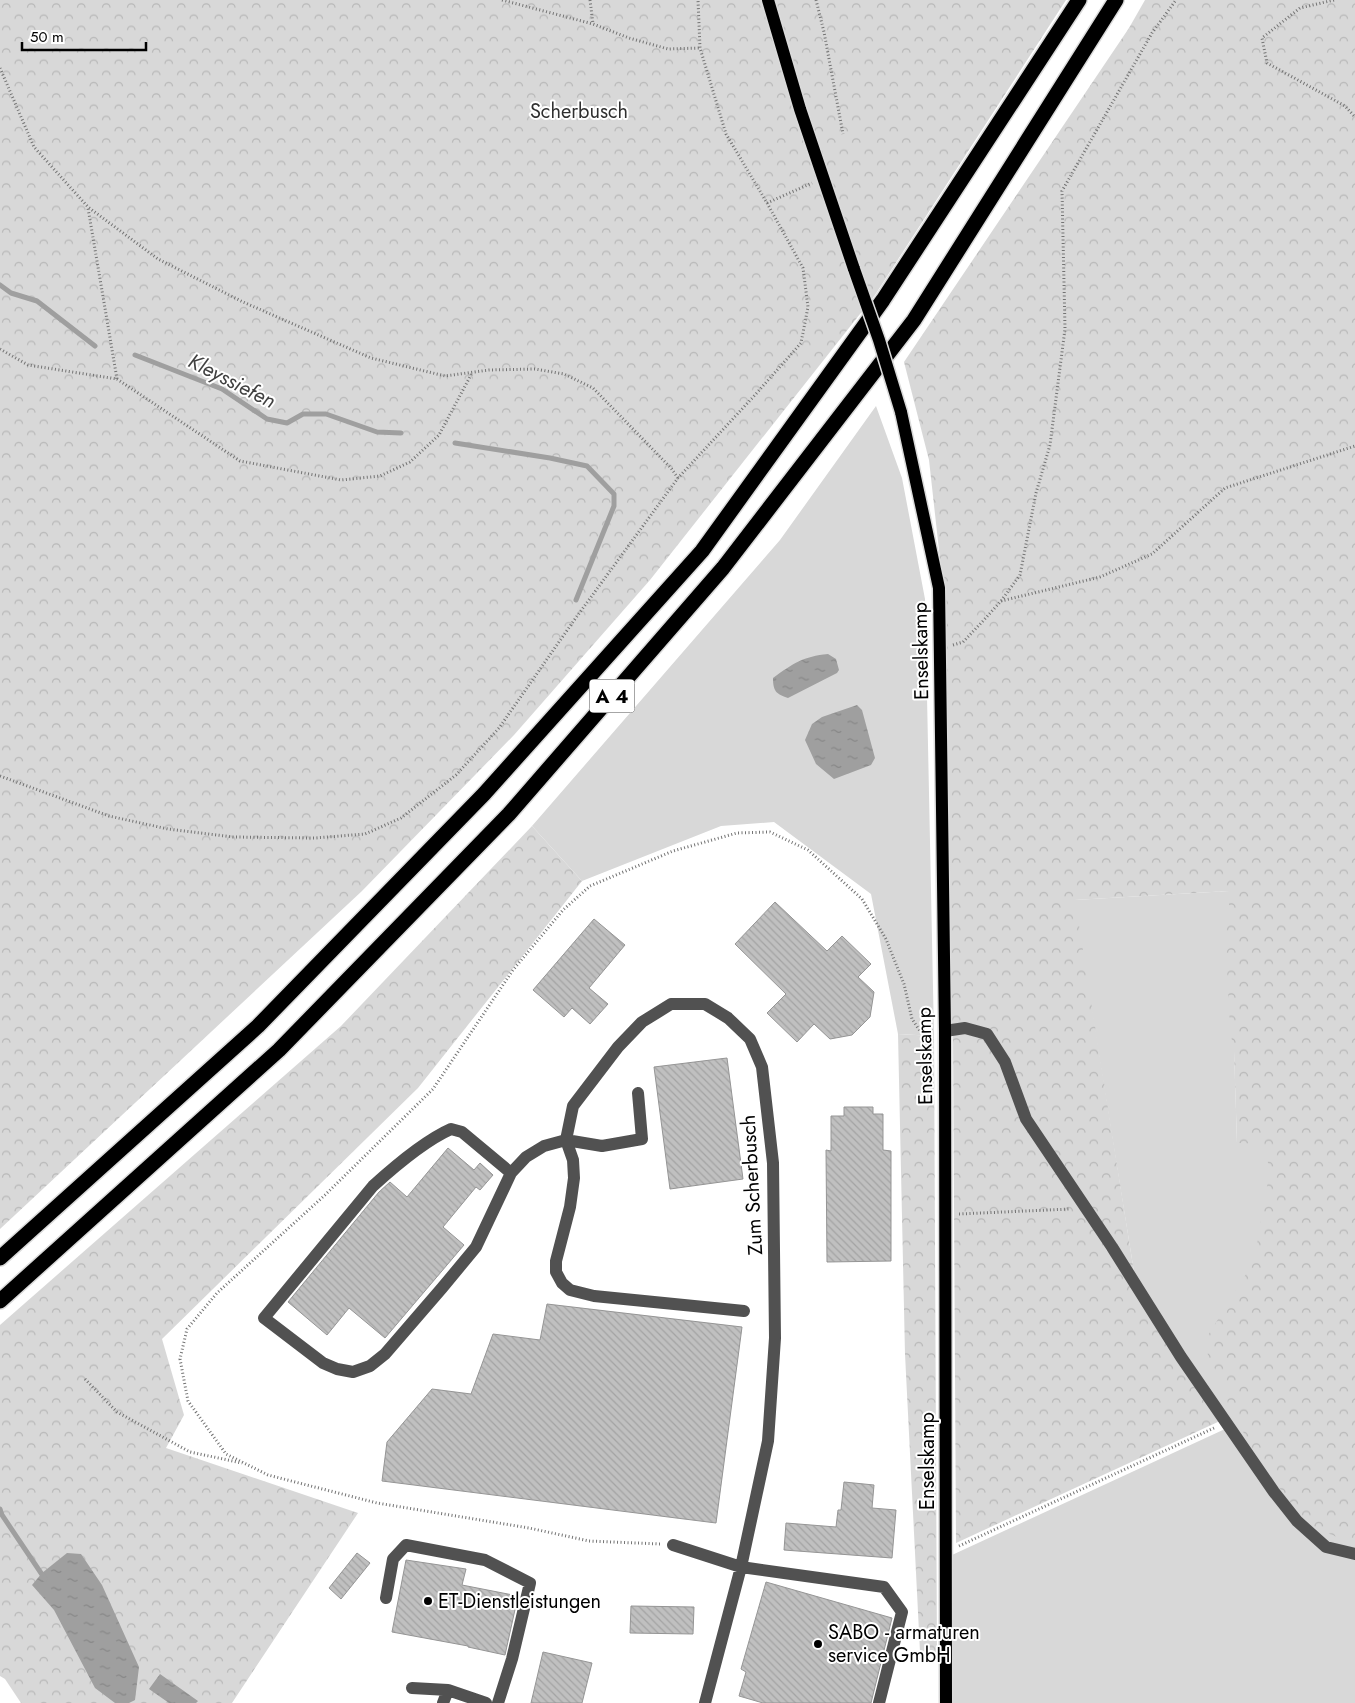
<svg xmlns="http://www.w3.org/2000/svg" width="1355" height="1703" viewBox="0 0 1355 1703" font-family="Jost,sans-serif">
	<style>
		.green { fill: #d8d8d8 }
		.forest { fill: url(#forest-crowns) }
		.water { fill: url(#water-ripples) }
		.lines { fill: none; stroke-linecap: round; stroke-linejoin: round }
		.stream { stroke: #9f9f9f; stroke-width: 5 }
		.building { fill: url(#building-back-hatch); stroke: #959595 }
		.major-casing { stroke: #dbdbdb; stroke-width: 15 }
		.highway-casing { stroke: #dbdbdb; stroke-width: 18 }
		.path { stroke: #737373; stroke-width: 3; stroke-dasharray: 1 2.5; stroke-linecap: butt }
		.minor { stroke: #515151; stroke-width: 12 }
		.major { stroke: #000; stroke-width: 12 }
		.highway { stroke: #000; stroke-width: 15 }
		.major-bridge-casing { stroke: #dbdbdb; stroke-width: 15; stroke-linecap: butt }
		.major-bridge { stroke: #000; stroke-width: 12 }
		.poi-dot { fill: #000; stroke: #fff; stroke-width: 2 }
		.labels { text-anchor: middle; dominant-baseline: central; stroke-width: 4; stroke-linejoin: round; paint-order: stroke }
		.shield { fill: #fff; stroke: #4c4c4c; stroke-width: 1 }
		.shield-label { font-size: 19px; font-weight: bold; fill: #000 }
		.park-label { font-size: 20px; fill: #2f2f2f; stroke: #fff }
		.street-label { font-size: 20px; fill: #000; stroke: #fff }
		.poi-label { font-size: 20px; fill: #000; stroke: #fff; text-anchor: start }
		.water-label { font-size: 21px; font-style: italic; fill: #404040; stroke: #fff }
	</style>
	<defs>
		<pattern id="forest-crowns" width="20" height="18" patternUnits="userSpaceOnUse" patternTransform="scale(1.25)"><rect width="20" height="18" fill="#d8d8d8"/><path d="M2 6a3 3 0 1 1 6 0M12 15a3 3 0 1 1 6 0" fill="none" stroke="#b8b8b8"/></pattern>
		<pattern id="water-ripples" width="26" height="14" patternUnits="userSpaceOnUse" patternTransform="scale(1.25)"><rect width="26" height="14" fill="#9f9f9f"/><path d="M2 4q2-2 4 0t4 0M15 11q2-2 4 0t4 0" fill="none" stroke="#878787"/></pattern>
		<pattern id="building-back-hatch" width="6" height="6" patternUnits="userSpaceOnUse" patternTransform="scale(1.25)"><rect width="6" height="6" fill="#c0c0c0"/><path d="M-1 5l2 2M0 0l6 6M5-1l2 2" fill="none" stroke="#a3a3a3"/></pattern>
	</defs>
	<rect width="100%" height="100%" fill="#fff"/>
	<!-- green -->
	<path class="green" d="M 876,406 L 902,478 L 925,599 L 934,1036 L 898,1034 L 871,894 L 774,822 L 721,826 L 582,881 L 532,826 L 780,540 Z
		M 1229,891 L 1237,1143 L 1355,1131 L 1355,1550 L 1327,1543 L 1299,1518 L 1276,1489 L 1135,1278 L 1074,900 Z
		M 1225,1429 L 1297,1525 L 1355,1557 L 1355,1703 L 953,1703 L 952,1555 Z"/>
	<!-- forest -->
	<path class="forest" d="M 0,0 L 1066,0 L 875,295 L 650,580 L 514,735 L 362,891 L 0,1229 Z
		M 1145,0 L 1355,0 L 1355,1545 L 1316,1528 L 1298,1512 L 1260,1463 L 1228,1404 L 1224,1384 L 1208,1358 L 1207,1337 L 1254,1261 L 1270,1169 L 1262,1144 L 1237,1143 L 1234,1052 L 1230,1029 L 1225,929 L 1229,911 L 1229,891 L 1075,900 L 1135,1278 L 1031,1118 L 991,1031 L 951,1024 L 943,586 L 929,460 L 904,362 L 1129,28 Z
		M 532,826 L 582,881 L 418,1088 L 162,1339 L 184,1415 L 166,1448 L 358,1513 L 232,1703 L 21,1703 L 5,1679 L 0,1676 L 0,1325 L 341,1026 Z
		M 968,1033 L 985,1039 L 1128,1280 L 1220,1421 L 956,1543 L 953,1034 Z
		M 898,1034 L 934,1036 L 937,1655 L 920,1652 L 905,1354 Z"/>
	<!-- water -->
	<path class="water" d="M 828,654 L 836,659 L 839,670 L 837,673 L 788,698 C 776,694 773,691 773,678 C 792,664 804,656 828,654 Z
		M 857,705 L 862,710 L 875,758 L 871,765 L 834,779 L 816,764 L 805,740 L 812,724 L 822,717 Z
		M 67,1553 L 81,1554 L 102,1585 L 139,1667 L 135,1700 L 129,1703 L 115,1703 L 95,1688 L 54,1610 L 32,1585 L 42,1573 Z
		M 160,1674 L 198,1701 L 196,1703 L 169,1703 L 149,1689 Z"/>
	<g class="lines">
		<!-- stream -->
		<path class="stream" d="M 0,285 L 11,293 L 37,301 L 95,346
			M 135,355 L 222,389 L 267,419 L 287,423 L 303,414 L 326,414 L 377,432 L 401,433
			M 455,443 L 550,458 L 587,466 L 614,494 L 614,506 L 576,600
			M 0,1509 L 2,1515 L 45,1579"/>
	</g>
	<!-- building -->
	<path class="building" d="M 775,902 L 827,951 L 842,936 L 871,964 L 858,977 L 874,992 L 870,1017 L 852,1035 L 830,1039 L 814,1024 L 797,1042 L 767,1013 L 786,994 L 735,944 Z
		M 594,919 L 625,945 L 589,988 L 608,1004 L 590,1024 L 572,1008 L 564,1017 L 533,990 Z
		M 727,1058 L 743,1179 L 670,1189 L 654,1067 Z
		M 844,1107 L 873,1107 L 873,1114 L 883,1114 L 883,1150 L 891,1151 L 891,1261 L 827,1262 L 826,1150 L 831,1151 L 831,1116 L 844,1116 Z
		M 448,1148 L 474,1170 L 480,1163 L 493,1175 L 480,1190 L 476,1187 L 443,1227 L 464,1245 L 385,1338 L 349,1308 L 327,1335 L 288,1302 L 379,1192 L 390,1182 L 407,1197 Z
		M 547,1304 L 742,1327 L 716,1523 L 382,1481 L 387,1442 L 432,1389 L 471,1394 L 493,1334 L 540,1340 Z
		M 844,1482 L 874,1485 L 872,1508 L 896,1510 L 892,1558 L 784,1550 L 786,1523 L 836,1527 L 838,1510 L 841,1510 Z
		M 357,1553 L 370,1563 L 341,1599 L 329,1588 Z
		M 406,1560 L 466,1569 L 462,1585 L 518,1596 L 505,1655 L 468,1647 L 468,1646 L 392,1632 Z
		M 766,1582 L 892,1618 L 871,1703 L 763,1703 L 739,1696 L 746,1672 L 741,1669 Z
		M 631,1606 L 694,1607 L 693,1634 L 630,1633 Z
		M 543,1652 L 592,1663 L 582,1703 L 531,1703 Z"/>
	<g class="lines">
		<defs>
			<path id="major" d="M 768,0 L 800,109 L 854,269
				M 901,412 L 939,588 L 945,1031 L 946,1703"/>
			<path id="highway" d="M 0,1258 L 258,1026 L 484,794 L 702,551 L 883,300 L 1079,0
				M 0,1301 L 279,1050 L 509,814 L 723,568 L 914,320 L 1116,0"/>
		</defs>
		<!-- major casing -->
		<use href="#major" class="major-casing"/>
		<!-- highway casing -->
		<use href="#highway" class="highway-casing"/>
		<!-- path -->
		<path class="path" d="M 502,0 L 593,24 L 629,38 L 668,49 L 700,48
			M 590,0 L 593,24
			M 816,0 L 824,32 L 843,134
			M 1334,0 L 1300,8 L 1262,38 L 1267,63 L 1345,106 L 1355,117
			M 0,68 L 34,147 L 88,207 L 158,259 L 243,302 L 371,358 L 445,376 L 489,370 L 535,369 L 564,374 L 593,388 L 671,468 L 678,478
			M 767,203 L 812,183
			M 0,349 L 28,365 L 117,379 L 88,208
			M 117,379 L 240,461 L 341,480 L 380,476 L 410,462 L 439,435 L 472,373
			M 1001,601 L 1100,577 L 1152,554 L 1225,488 L 1355,446
			M 953,645 L 963,642 L 983,621 L 1001,601 L 1020,575 L 1036,493 L 1050,445 L 1065,329 L 1062,191 L 1152,33 L 1176,0
			M 0,776 L 109,816 L 168,829 L 233,837 L 315,838 L 365,834 L 401,818 L 456,775 L 499,728 L 575,619 L 678,478 L 755,395 L 801,343 L 808,307 L 803,268 L 767,203 L 726,134 L 700,48 L 698,0
			M 959,1214 L 1070,1209
			M 85,1379 L 117,1412 L 190,1452 L 242,1463
			M 660,1544 L 589,1541 L 529,1528 L 377,1503 L 268,1475 L 226,1454 L 188,1401 L 180,1359 L 187,1329 L 217,1293 L 325,1195 L 433,1089 L 513,970 L 563,910 L 590,886 L 673,851 L 737,833 L 770,832 L 808,850 L 862,899 L 886,939 L 904,984 L 912,1019 L 920,1031 L 933,1031
			M 959,1546 L 1214,1428"/>
		<!-- minor -->
		<path class="minor" d="M 945,1031 L 965,1028 L 987,1034 L 1005,1062 L 1026,1119 L 1112,1247 L 1181,1357 L 1274,1492 L 1297,1521 L 1326,1547 L 1355,1554
			M 511,1173 L 462,1132 L 451,1129 C 424,1141 395,1166 373,1186 L 264,1318 L 323,1363 L 337,1369 L 353,1372 L 370,1366 L 385,1354 L 442,1288 L 476,1247 L 511,1173 L 526,1157 L 544,1146 L 566,1140 L 602,1146 L 642,1139 L 638,1093
			M 673,1545 L 741,1567 L 884,1587 L 902,1612 L 879,1703
			M 386,1598 L 393,1559 L 406,1545 L 485,1560 L 530,1583 L 512,1659 L 498,1703
			M 412,1688 L 448,1690
			M 443,1703 L 448,1690 L 486,1703
			M 705,1703 L 741,1567 L 768,1441 L 775,1338 L 773,1163 L 762,1067 L 750,1039 L 728,1018 L 705,1004 L 671,1004 L 642,1022 L 618,1047 L 573,1106 L 566,1140 L 573,1160 L 574,1178 L 570,1207 L 556,1261 L 556,1272 L 562,1283 L 570,1290 L 594,1296 L 744,1311"/>
		<!-- major -->
		<use href="#major" class="major"/>
		<!-- highway -->
		<use href="#highway" class="highway"/>
		<defs>
			<path id="major-bridge" d="M 854,269 L 879,340 L 901,412"/>
		</defs>
		<!-- major-bridge casing -->
		<use href="#major-bridge" class="major-bridge-casing"/>
		<!-- major-bridge -->
		<use href="#major-bridge" class="major-bridge"/>
	</g>
	<!-- markers -->
	<g class="poi-dot">
		<circle cx="428" cy="1601" r="5"/>
		<circle cx="818" cy="1644" r="5"/>
	</g>
	<g class="labels">
		<!-- shield labels -->
		<rect class="shield" x="589.5" y="679.5" width="45" height="33" rx="4"/>
		<g class="shield-label">
			<text x="612" y="696">A 4</text>
		</g>
		<!-- park labels -->
		<g class="park-label">
			<text x="579" y="111">Scherbusch</text>
		</g>
		<!-- street labels -->
		<g class="street-label">
			<text transform="translate(921 651) rotate(-91)">Enselskamp</text>
			<text transform="translate(925 1056) rotate(-91)">Enselskamp</text>
			<text transform="translate(752 1185) rotate(-93)">Zum Scherbusch</text>
			<text transform="translate(927 1461) rotate(-90)">Enselskamp</text>
		</g>
		<!-- poi labels -->
		<g class="poi-label">
			<text x="438" y="1601">ET-Dienstleistungen</text>
			<text x="828" y="1632">SABO - armaturen<tspan x="828" dy="23">service GmbH</tspan></text>
		</g>
		<!-- water labels -->
		<g class="water-label">
			<text transform="translate(232 381) rotate(27)">Kleyssiefen</text>
		</g>
	</g>
	<!-- scale -->
	<path d="M22 42v8h124v-8" fill="none" stroke="#000000" stroke-width="2.5"/>
	<text x="30" y="42" font-size="15" fill="#000000" stroke="#ffffff" stroke-width="4" paint-order="stroke">50 m</text>
</svg>
